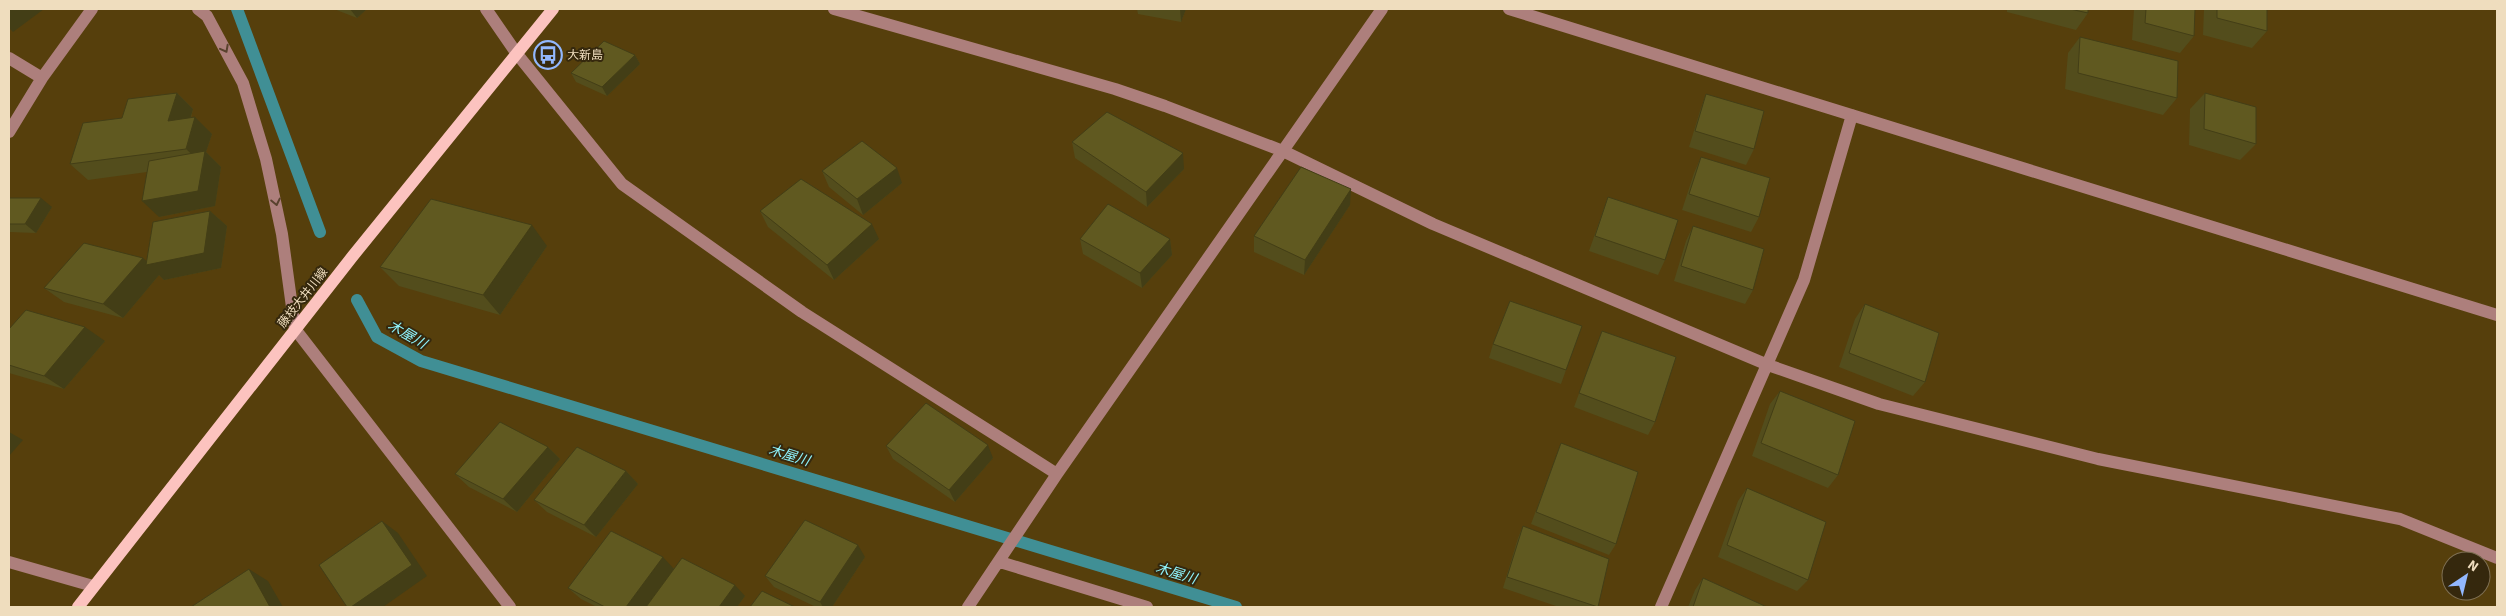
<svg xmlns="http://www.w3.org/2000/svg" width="2506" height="616" viewBox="0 0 2506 616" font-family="'Source Sans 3','Noto Sans JP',sans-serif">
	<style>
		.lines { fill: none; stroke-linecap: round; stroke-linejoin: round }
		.stream { stroke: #408f95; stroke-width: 12 }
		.minor { stroke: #ad7f7c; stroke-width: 12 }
		.major { stroke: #fcc3bf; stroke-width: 12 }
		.wall { fill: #534d1c }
		.shaded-wall { fill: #433e16 }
		.building { fill: #605920; stroke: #433e16 }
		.oneway { stroke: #59422e }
		.labels { text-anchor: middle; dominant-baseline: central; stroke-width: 4; stroke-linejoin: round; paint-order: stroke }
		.poi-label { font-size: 12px; fill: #efddbe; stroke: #35280d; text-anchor: start }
		.street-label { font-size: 12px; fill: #efddbe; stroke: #35280d }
		.water-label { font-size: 14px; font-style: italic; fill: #8ff4fd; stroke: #35280d }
	</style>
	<rect width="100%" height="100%" fill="#563f0c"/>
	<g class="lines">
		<!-- stream -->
		<path class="stream" d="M 237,9 L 320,232
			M 357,300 L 377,337 L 421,361 L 1236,607"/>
		<!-- minor -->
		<path class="minor" d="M 198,9 L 207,16 L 243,83 L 266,159 L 282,234 L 295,329 L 510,607
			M 486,9 L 517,54 L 622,184 L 802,312 L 1057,474
			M 834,9 L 1115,89 L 1165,106 L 1283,151 L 1433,224 L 1768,365 L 1879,404 L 2098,459 L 2400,519 L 2497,558
			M 1509,9 L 2497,315
			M 9,58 L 42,78
			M 9,132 L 42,78 L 92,9
			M 9,562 L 93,586
			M 1000,562 L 1147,607
			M 968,607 L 1057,474 L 1382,9
			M 1661,607 L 1804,280 L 1852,115"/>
		<!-- major -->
		<path class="major" d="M 78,607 L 352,257 L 553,9"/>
	</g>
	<!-- wall -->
	<path class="wall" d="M 334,9 L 367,9 L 357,18 Z
		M 1103,9 L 1114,9 L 1113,10 Z
		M 1137,9 L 1186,9 L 1181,22 L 1138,14 Z
		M 2007,9 L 2088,9 L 2088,13 L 2076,30 L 2007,12 Z
		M 2134,9 L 2195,9 L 2194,36 L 2180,53 L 2132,40 Z
		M 2204,9 L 2267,9 L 2267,31 L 2252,48 L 2203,35 Z
		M 2080,37 L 2177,98 L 2163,115 L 2065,89 L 2068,53 Z
		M 635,55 L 640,64 L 607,96 L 576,82 L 571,73 Z
		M 177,93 L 193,109 L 191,118 L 212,134 L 206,152 L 221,167 L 215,206 L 159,217 L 147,172 L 88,180 L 70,164 L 122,118 Z
		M 2205,93 L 2256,144 L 2240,160 L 2189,145 L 2190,109 Z
		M 1706,94 L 1754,149 L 1746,165 L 1689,147 L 1700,111 Z
		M 1072,142 L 1184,169 L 1147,207 L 1075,158 Z
		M 1701,157 L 1759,217 L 1751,232 L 1682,210 L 1694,173 Z
		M 822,171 L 902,183 L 863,215 L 829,187 Z
		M 1608,197 L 1665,260 L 1658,275 L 1589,251 Z
		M 9,198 L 52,207 L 36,233 L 9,232 Z
		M 1350,205 L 1304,275 L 1254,252 L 1254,236 Z
		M 210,211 L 227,226 L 221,268 L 164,280 L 159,275 L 123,318 L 64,302 L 44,288 L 147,261 Z
		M 760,211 L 879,239 L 834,280 L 768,227 Z
		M 1693,226 L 1753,290 L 1745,304 L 1674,281 L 1686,241 Z
		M 1080,239 L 1170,239 L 1172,255 L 1142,288 L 1083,254 Z
		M 547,246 L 500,315 L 399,286 L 380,267 Z
		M 1865,304 L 1925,382 L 1913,396 L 1839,367 L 1855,319 Z
		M 9,329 L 105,341 L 64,389 L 9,373 Z
		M 1602,331 L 1655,422 L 1648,435 L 1574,407 Z
		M 1493,344 L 1566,370 L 1561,384 L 1489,358 Z
		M 1780,391 L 1838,475 L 1828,488 L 1752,456 L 1770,404 Z
		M 1561,443 L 1616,544 L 1609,555 L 1531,524 Z
		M 886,446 L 993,458 L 955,502 L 893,459 Z
		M 548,447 L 560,459 L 517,512 L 469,487 L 455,474 Z
		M 626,471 L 638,484 L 596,537 L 547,512 L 534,500 Z
		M 1747,488 L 1808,580 L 1797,591 L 1718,557 L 1738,501 Z
		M 1523,526 L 1598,607 L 1559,607 L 1503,588 L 1518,538 Z
		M 865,557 L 832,607 L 816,607 L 774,587 L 765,576 Z
		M 674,568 L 745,596 L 737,607 L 597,607 L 581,599 L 568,588 Z
		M 1703,578 L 1767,607 L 1688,607 L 1695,590 Z"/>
	<!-- shaded-wall -->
	<path class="shaded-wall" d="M 9,9 L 44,9 L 13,32 L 9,28 Z
		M 350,9 L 367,9 L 357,18 Z
		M 1180,9 L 1186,9 L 1181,22 Z
		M 635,55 L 640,64 L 607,96 L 602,87 Z
		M 177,93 L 193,109 L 185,137 L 168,121 Z
		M 195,117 L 212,134 L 206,152 L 221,167 L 215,206 L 159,217 L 142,201 L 202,164 L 186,149 Z
		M 1183,153 L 1184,169 L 1147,207 L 1146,192 Z
		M 897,168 L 902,183 L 863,215 L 857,199 Z
		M 1351,189 L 1350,205 L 1304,275 L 1305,260 Z
		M 41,198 L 52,207 L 36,233 L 25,224 Z
		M 210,211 L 227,226 L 221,268 L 164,280 L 159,275 L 123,318 L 103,304 L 143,258 L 150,264 Z
		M 872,224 L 879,239 L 834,280 L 827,265 Z
		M 532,225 L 547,246 L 500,315 L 483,295 Z
		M 1170,239 L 1172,255 L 1142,288 L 1140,273 Z
		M 85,327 L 105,341 L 64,389 L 44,376 Z
		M 9,432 L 23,440 L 9,456 Z
		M 988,445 L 993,458 L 955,502 L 949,490 Z
		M 548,447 L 560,459 L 517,512 L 503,499 Z
		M 626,471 L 638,484 L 596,537 L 584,525 Z
		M 382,521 L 398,533 L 427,576 L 383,607 L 351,607 Z
		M 858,545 L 865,557 L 832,607 L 823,607 L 820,602 Z
		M 663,557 L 674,569 L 646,607 L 626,607 Z
		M 249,569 L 268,581 L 283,607 L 270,607 Z
		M 735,585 L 745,596 L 737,607 L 719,607 Z"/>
	<!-- building -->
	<path class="building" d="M 2070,9 L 2088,9 L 2088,13 Z
		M 2146,9 L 2195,9 L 2194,36 L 2145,23 Z
		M 2217,9 L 2267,9 L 2267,31 L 2217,18 Z
		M 2080,37 L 2178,61 L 2177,98 L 2078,73 Z
		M 604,41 L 635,55 L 602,87 L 571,73 Z
		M 177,93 L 168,121 L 195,117 L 186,149 L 70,164 L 83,123 L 122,118 L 128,99 Z
		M 2205,93 L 2256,107 L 2256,144 L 2204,129 Z
		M 1706,94 L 1764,111 L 1754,149 L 1695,131 Z
		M 1107,112 L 1183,153 L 1146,192 L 1072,142 Z
		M 862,141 L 897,168 L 857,199 L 822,171 Z
		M 205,151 L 198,191 L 142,201 L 149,161 Z
		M 1701,157 L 1770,178 L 1759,217 L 1689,194 Z
		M 1301,167 L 1351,189 L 1305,260 L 1254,236 Z
		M 801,179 L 872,224 L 827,265 L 760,211 Z
		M 1608,197 L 1678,220 L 1665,260 L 1595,236 Z
		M 9,198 L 41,198 L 25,224 L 9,224 Z
		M 431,199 L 532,225 L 483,295 L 380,267 Z
		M 1108,204 L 1170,239 L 1140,273 L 1080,239 Z
		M 210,211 L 204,253 L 146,265 L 153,222 Z
		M 1693,226 L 1764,249 L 1753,290 L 1681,266 Z
		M 84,243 L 143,258 L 103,304 L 44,288 Z
		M 1510,301 L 1582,326 L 1566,370 L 1493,344 Z
		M 1865,304 L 1939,333 L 1925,382 L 1849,353 Z
		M 26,310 L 85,327 L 44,376 L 9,365 L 9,329 Z
		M 1602,331 L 1676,357 L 1655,422 L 1579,393 Z
		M 1780,391 L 1855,421 L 1838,475 L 1761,443 Z
		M 926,403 L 988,445 L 949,490 L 886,446 Z
		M 500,422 L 548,447 L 503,499 L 455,474 Z
		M 1561,443 L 1638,472 L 1616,544 L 1536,512 Z
		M 577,447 L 626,471 L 584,525 L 534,500 Z
		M 1747,488 L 1826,522 L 1808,580 L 1727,545 Z
		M 805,520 L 858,545 L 820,602 L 765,576 Z
		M 382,521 L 412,565 L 351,607 L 347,607 L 319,565 Z
		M 1523,526 L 1609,559 L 1598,607 L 1507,577 Z
		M 611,531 L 663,557 L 626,607 L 605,607 L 568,588 Z
		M 682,558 L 735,585 L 719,607 L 646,607 Z
		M 249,569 L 270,607 L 191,607 Z
		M 1703,578 L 1767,607 L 1693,607 Z
		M 762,591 L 795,607 L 750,607 Z"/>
	<!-- one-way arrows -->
	<defs><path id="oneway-chevron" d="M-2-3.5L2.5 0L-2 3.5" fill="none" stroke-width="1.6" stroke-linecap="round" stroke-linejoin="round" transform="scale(1.25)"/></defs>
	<g class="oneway">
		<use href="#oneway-chevron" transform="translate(225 49) rotate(62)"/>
		<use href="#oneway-chevron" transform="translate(276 202) rotate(78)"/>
	</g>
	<!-- icons -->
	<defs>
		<symbol id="bus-ring" viewBox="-11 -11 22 22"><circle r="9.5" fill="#35280d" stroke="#92b7fd" stroke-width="1.5"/><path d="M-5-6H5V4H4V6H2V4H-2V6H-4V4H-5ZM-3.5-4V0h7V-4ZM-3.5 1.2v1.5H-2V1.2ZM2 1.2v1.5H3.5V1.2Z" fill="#92b7fd"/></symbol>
	</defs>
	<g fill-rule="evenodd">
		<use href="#bus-ring" x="532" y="39" width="32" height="32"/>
	</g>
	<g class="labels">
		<!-- poi labels -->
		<g class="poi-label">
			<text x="567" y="55">大新島</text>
		</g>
		<!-- street labels -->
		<g class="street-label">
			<text transform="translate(303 298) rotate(-52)">藤枝大井川線</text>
		</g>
		<!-- water labels -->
		<g class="water-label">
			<text transform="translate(407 335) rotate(30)">木屋川</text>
			<text transform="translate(789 456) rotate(17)">木屋川</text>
			<text transform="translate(1176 574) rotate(17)">木屋川</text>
		</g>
	</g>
	<!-- border -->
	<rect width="2506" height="616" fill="none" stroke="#efddbe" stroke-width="20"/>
	<!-- north arrow -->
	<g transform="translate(2466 576) rotate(35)"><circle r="24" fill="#35280d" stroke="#7f7054"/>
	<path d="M0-4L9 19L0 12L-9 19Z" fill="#92b7fd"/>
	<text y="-8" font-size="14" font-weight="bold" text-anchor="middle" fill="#efddbe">N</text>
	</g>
</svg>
